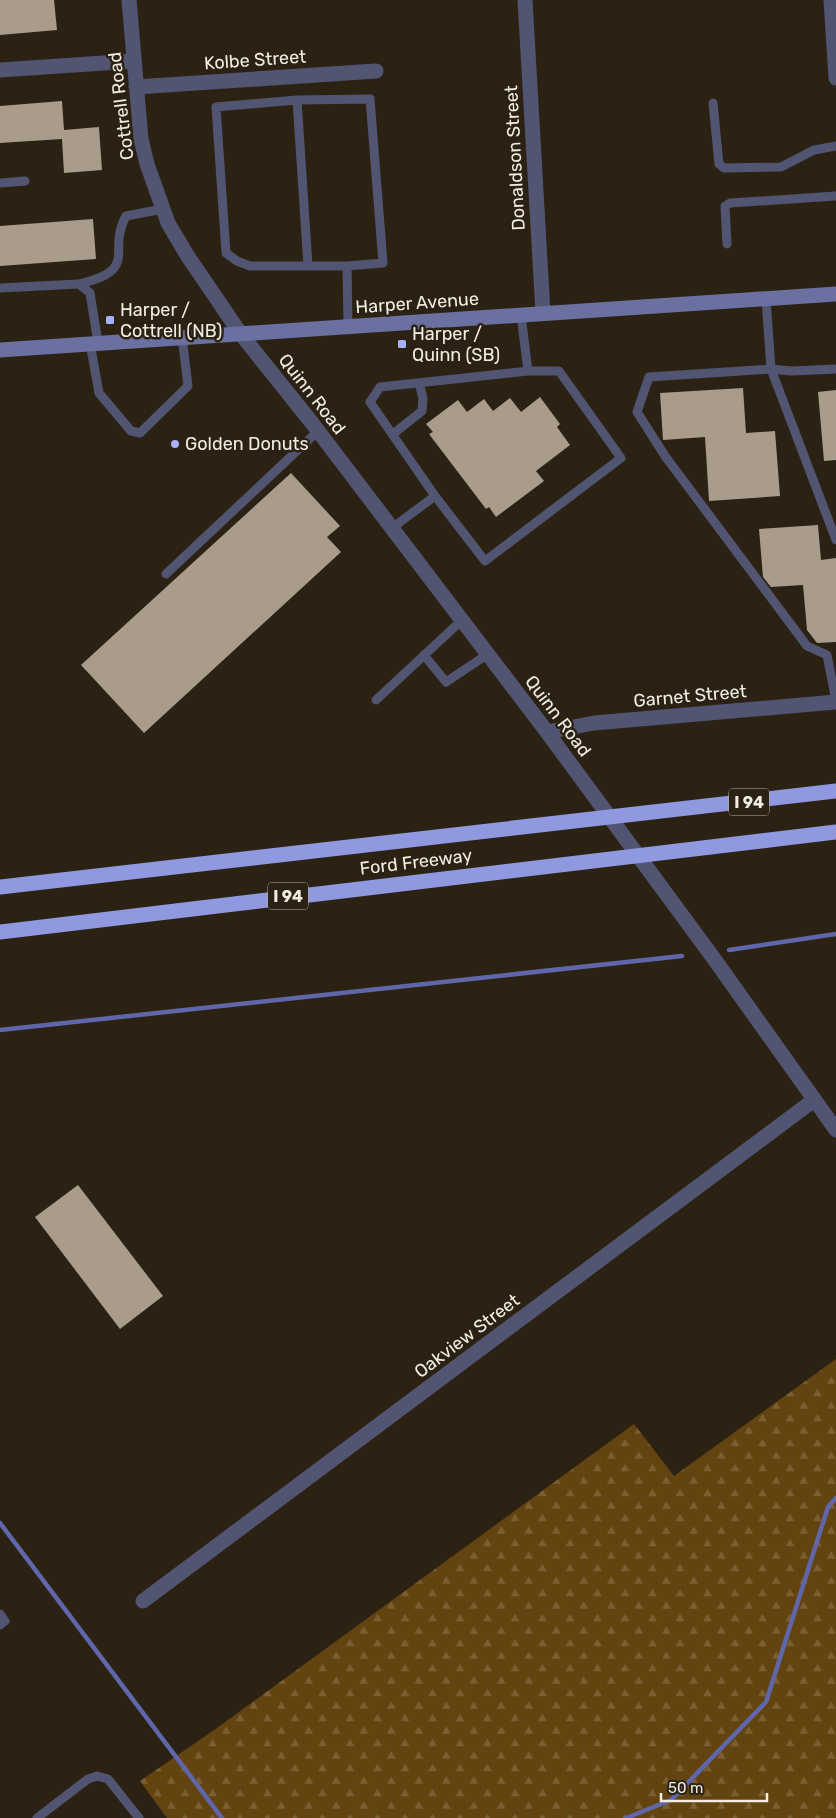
<svg xmlns="http://www.w3.org/2000/svg" width="836" height="1818" viewBox="0 0 836 1818" font-family="Rubik,sans-serif">
	<style>
		.forest { fill: url(#forest-firs) }
		.lines { fill: none; stroke-linecap: round; stroke-linejoin: round }
		.stream { stroke: #6066aa; stroke-width: 4.5 }
		.building { fill: #a99c8c }
		.service { stroke: #515572; stroke-width: 9 }
		.minor { stroke: #515572; stroke-width: 15 }
		.secondary { stroke: #6a709f; stroke-width: 15 }
		.motorway { stroke: #9098e0; stroke-width: 15 }
		.poi-dot { fill: #a7b1fc; stroke: #2b2214; stroke-width: 2 }
		.labels { text-anchor: middle; dominant-baseline: central; stroke-width: 5; stroke-linejoin: round; paint-order: stroke }
		.shield { fill: #2b2214; stroke: #b7afa5; stroke-width: 1 }
		.shield-label { font-size: 16px; font-weight: bold; fill: #f3ece3 }
		.street-label { font-size: 18px; fill: #f3ece3; stroke: #2b2214 }
		.poi-label { font-size: 18px; fill: #f3ece3; stroke: #2b2214; text-anchor: start }
	</style>
	<defs>
		<pattern id="forest-firs" width="22" height="20" patternUnits="userSpaceOnUse" patternTransform="scale(1.25)"><rect width="22" height="20" fill="#634410"/><path d="M5 1l3.5 6h-7zM16 11l3.5 6h-7z" fill="#7a5f33"/></pattern>
	</defs>
	<rect width="100%" height="100%" fill="#2b2214"/>
	<!-- forest -->
	<path class="forest" d="M 836,1359 L 836,1818 L 167,1818 L 140,1781 L 217,1728 L 634,1424 L 674,1476 Z"/>
	<g class="lines">
		<!-- stream -->
		<path class="stream" d="M 729,950 L 836,934
			M 0,1030 L 682,956
			M 0,1523 L 222,1818
			M 626,1818 L 671,1800 L 766,1702 L 828,1507 L 836,1498"/>
	</g>
	<!-- building -->
	<path class="building" d="M 0,0 L 54,0 L 57,30 L 0,35 Z
		M 62,101 L 64,130 L 99,127 L 102,170 L 64,173 L 62,139 L 0,143 L 0,106 Z
		M 93,219 L 96,259 L 0,266 L 0,226 Z
		M 743,388 L 746,433 L 775,431 L 780,496 L 709,501 L 705,437 L 663,440 L 660,393 Z
		M 836,390 L 836,460 L 824,461 L 818,392 Z
		M 540,397 L 560,424 L 557,427 L 570,445 L 536,471 L 544,481 L 496,517 L 489,507 L 486,509 L 429,434 L 433,432 L 426,424 L 458,400 L 467,412 L 484,399 L 493,411 L 510,398 L 521,412 Z
		M 291,473 L 340,526 L 327,537 L 341,552 L 144,733 L 81,665 Z
		M 818,525 L 821,560 L 836,558 L 836,642 L 817,643 L 807,630 L 803,585 L 771,587 L 763,577 L 759,529 Z
		M 78,1185 L 163,1296 L 120,1329 L 35,1217 Z"/>
	<g class="lines">
		<!-- service -->
		<path class="service" d="M 297,100 L 308,266
			M 713,103 L 719,164 L 724,168 L 781,167 L 814,150 L 836,146
			M 0,183 L 25,181
			M 727,244 L 725,206 L 730,203 L 836,196
			M 347,266 L 250,266 L 237,261 L 226,253 L 216,107 L 297,100 L 370,99 L 383,263 L 347,266 L 348,327
			M 79,284 C 141,269 106,252 126,216 L 163,209
			M 0,288 L 79,284 L 90,293 L 98,343
			M 766,299 L 771,369 L 649,377 L 637,412 L 665,456 L 807,646 L 827,655 L 836,701
			M 521,315 L 528,371 L 559,371 L 621,458 L 485,561 L 435,496 L 370,402 L 380,387 L 528,371
			M 90,343 L 99,393 L 131,431 L 140,433 L 188,386 L 182,337
			M 836,369 L 791,371 L 771,369 L 836,540
			M 393,434 L 422,411 L 423,398 L 419,383
			M 392,528 L 435,496
			M 166,574 L 318,431
			M 424,655 L 446,682 L 488,654
			M 376,700 L 462,620
			M 0,1614 L 5,1621 L 0,1625
			M 37,1818 L 88,1779 L 97,1776 L 108,1779 L 139,1818"/>
		<!-- minor -->
		<path class="minor" d="M 129,0 L 141,139 L 147,164 L 168,223 L 187,255 L 240,333 L 312,423 L 547,732 L 712,956 L 836,1130
			M 525,0 L 543,313
			M 831,0 L 836,78
			M 0,70 L 133,61
			M 136,87 L 376,71
			M 547,732 L 594,723 L 836,702
			M 143,1601 L 814,1100"/>
		<!-- secondary -->
		<path class="secondary" d="M 0,350 L 836,294"/>
		<!-- motorway -->
		<path class="motorway" d="M 0,887 L 836,791
			M 0,932 L 836,832"/>
	</g>
	<!-- markers -->
	<g class="poi-dot">
		<rect x="105" y="315" width="10" height="10" rx="2.5"/>
		<rect x="397" y="339" width="10" height="10" rx="2.5"/>
		<circle cx="175" cy="444" r="5"/>
	</g>
	<g class="labels">
		<!-- shield labels -->
		<g class="shield">
			<rect x="729" y="788.5" width="40" height="27" rx="4"/>
			<rect x="268" y="882.5" width="40" height="27" rx="4"/>
		</g>
		<g class="shield-label">
			<text x="749" y="802">I 94</text>
			<text x="288" y="896">I 94</text>
		</g>
		<!-- street labels -->
		<g class="street-label">
			<text transform="translate(255 60) rotate(-4)">Kolbe Street</text>
			<text transform="translate(121 106) rotate(-97)">Cottrell Road</text>
			<text transform="translate(515 158) rotate(-93)">Donaldson Street</text>
			<text transform="translate(417 303) rotate(-4)">Harper Avenue</text>
			<text transform="translate(312 394) rotate(52)">Quinn Road</text>
			<text transform="translate(690 696) rotate(-5)">Garnet Street</text>
			<text transform="translate(558 716) rotate(53)">Quinn Road</text>
			<text transform="translate(416 862) rotate(-7)">Ford Freeway</text>
			<text transform="translate(467 1336) rotate(-37)">Oakview Street</text>
		</g>
		<!-- poi labels -->
		<g class="poi-label">
			<text x="120" y="310">Harper /<tspan x="120" dy="21">Cottrell (NB)</tspan></text>
			<text x="412" y="334">Harper /<tspan x="412" dy="21">Quinn (SB)</tspan></text>
			<text x="185" y="444">Golden Donuts</text>
		</g>
	</g>
	<!-- scale -->
	<path d="M661 1793v8h106v-8" fill="none" stroke="#f3ece3" stroke-width="2.5"/>
	<text x="668" y="1793" font-size="15" fill="#f3ece3" stroke="#2b2214" stroke-width="4" paint-order="stroke">50 m</text>
</svg>
